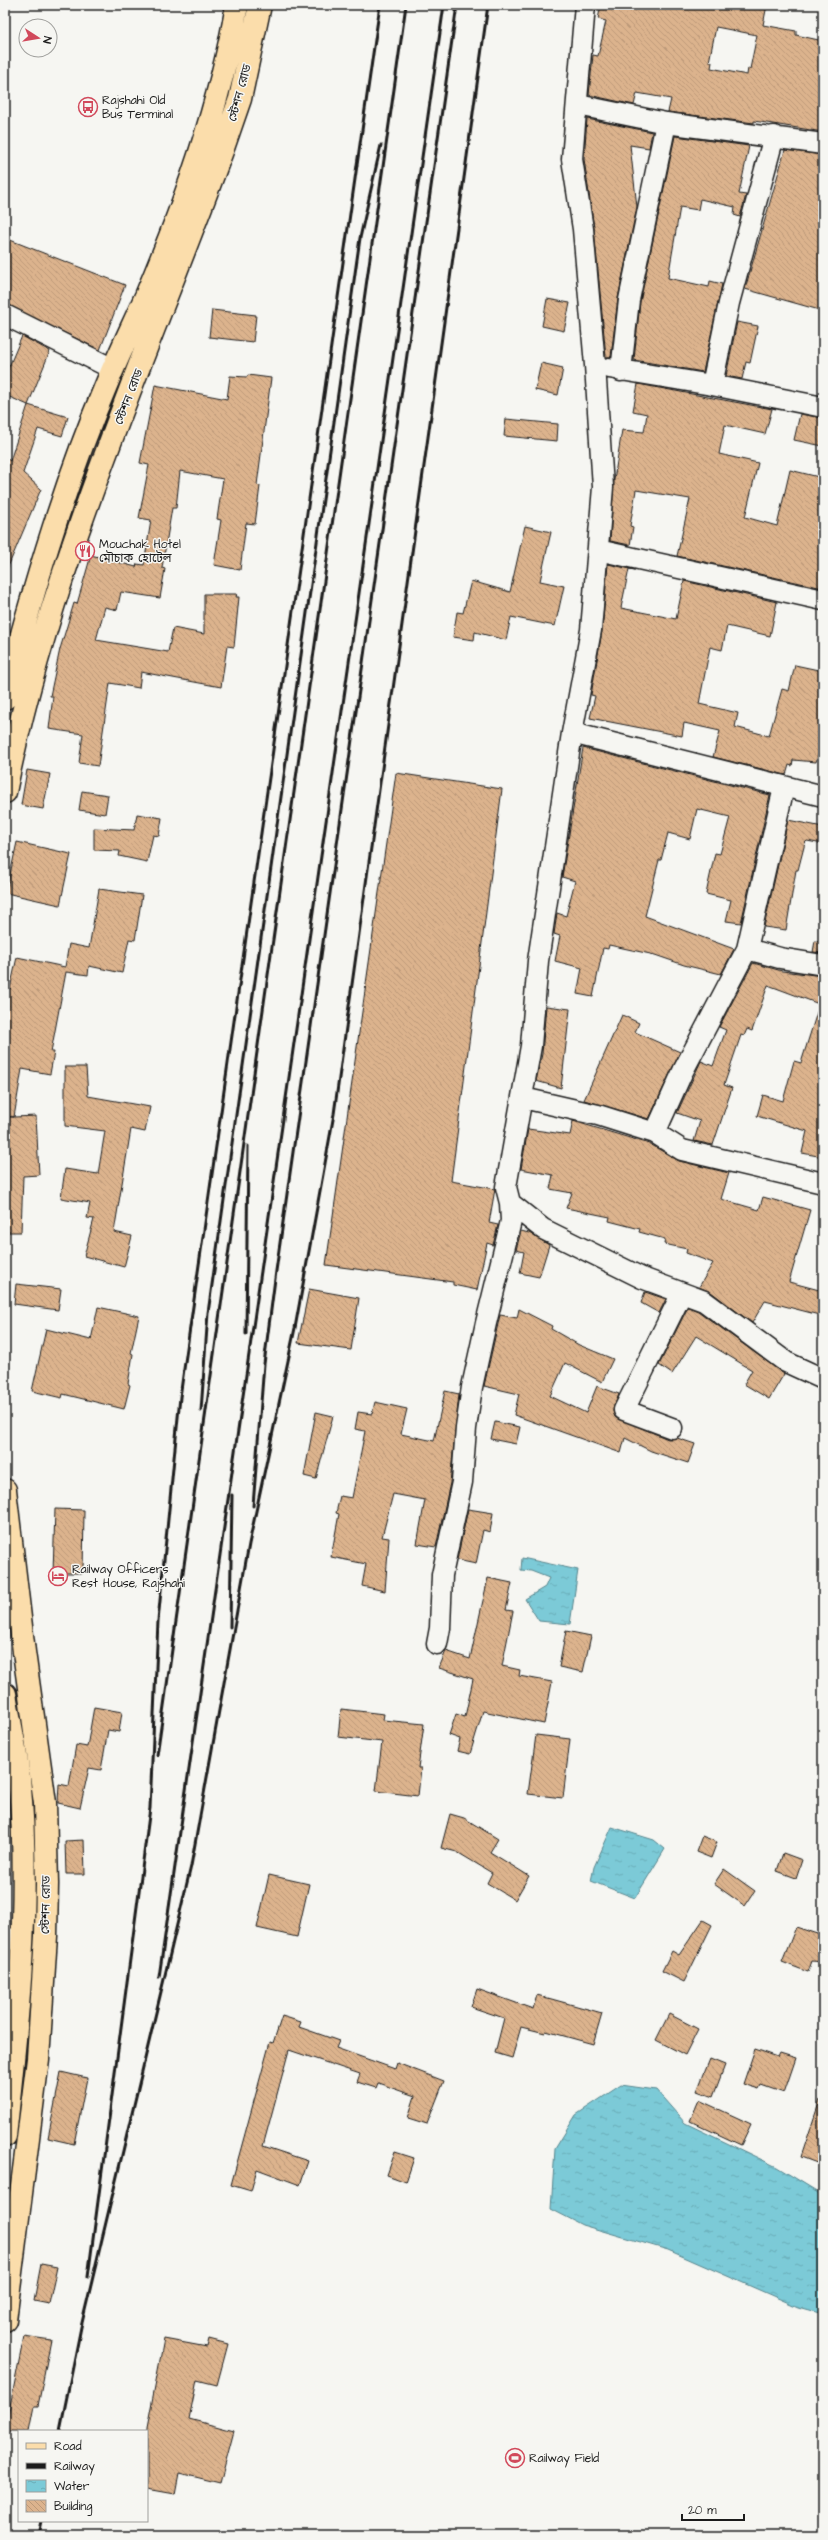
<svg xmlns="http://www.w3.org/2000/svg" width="828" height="2540" viewBox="0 0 828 2540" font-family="'Architects Daughter','Noto Sans Bengali',sans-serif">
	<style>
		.water { fill: url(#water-ripples); stroke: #55848c }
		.building { fill: url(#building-back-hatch); stroke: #1c1c1c; fill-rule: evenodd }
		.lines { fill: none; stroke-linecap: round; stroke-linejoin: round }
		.street-casing { stroke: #1c1c1c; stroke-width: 23 }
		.primary-casing { stroke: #1c1c1c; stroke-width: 25 }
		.street { stroke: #f6f6f2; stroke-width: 20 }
		.primary { stroke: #fbddab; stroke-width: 22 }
		.rail { stroke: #1c1c1c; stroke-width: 3 }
		.labels { text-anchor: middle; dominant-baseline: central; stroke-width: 3; stroke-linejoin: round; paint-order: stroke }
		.street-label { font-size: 12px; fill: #1c1c1c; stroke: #f6f6f2 }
		.poi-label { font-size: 12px; fill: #1c1c1c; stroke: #f6f6f2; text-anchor: start }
	</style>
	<defs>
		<pattern id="water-ripples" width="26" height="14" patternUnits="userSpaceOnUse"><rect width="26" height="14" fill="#7bcad7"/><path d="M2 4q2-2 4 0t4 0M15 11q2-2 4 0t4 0" fill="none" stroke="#6aadb8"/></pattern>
		<pattern id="building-back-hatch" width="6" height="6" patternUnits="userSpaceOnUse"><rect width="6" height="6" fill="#dcb38d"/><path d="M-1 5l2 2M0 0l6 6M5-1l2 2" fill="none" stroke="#bc9979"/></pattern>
	</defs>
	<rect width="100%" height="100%" fill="#f6f6f2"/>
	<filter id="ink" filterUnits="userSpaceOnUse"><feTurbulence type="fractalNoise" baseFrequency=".025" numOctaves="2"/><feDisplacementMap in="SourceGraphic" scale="8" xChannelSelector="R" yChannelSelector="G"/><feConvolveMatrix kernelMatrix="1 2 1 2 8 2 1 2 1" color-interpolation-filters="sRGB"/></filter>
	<g filter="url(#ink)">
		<!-- water -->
		<path class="water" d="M 522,1558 L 578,1570 L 570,1624 L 539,1621 L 525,1599 L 545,1587 L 549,1578 L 531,1571 L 521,1570 Z
			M 612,1827 L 654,1840 L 665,1849 L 635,1898 L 591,1881 L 594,1867 Z
			M 621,2085 L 656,2090 L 685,2123 L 777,2167 L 823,2195 L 823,2314 L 798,2307 L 668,2250 L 582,2225 L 551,2209 L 555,2149 L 576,2115 Z"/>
		<!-- building -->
		<path class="building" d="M 601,5 L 767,5 L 763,25 L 796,31 L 796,35 L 823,41 L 823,132 L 754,121 L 754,123 L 668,112 L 671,99 L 637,93 L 634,105 L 589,95 L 593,55 L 598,56 L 606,21 L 598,19 ZM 716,27 L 757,35 L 750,69 L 748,68 L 747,75 L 711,68 L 712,62 L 709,62 Z
			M 587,119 L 652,132 L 649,148 L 630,145 L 637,207 L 618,298 L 611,357 L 606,357 L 594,228 L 584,159 Z
			M 675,136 L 749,146 L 739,194 L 746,195 L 740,217 L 734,215 L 735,207 L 700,199 L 698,210 L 680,207 L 668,278 L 709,287 L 710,281 L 722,284 L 703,372 L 634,360 L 640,302 Z
			M 785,150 L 823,155 L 823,311 L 745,289 Z
			M 5,238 L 125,285 L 100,350 L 5,304 Z
			M 547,299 L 570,303 L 564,331 L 542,326 Z
			M 212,310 L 256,315 L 253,342 L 209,337 Z
			M 737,322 L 758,326 L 750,363 L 746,362 L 742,379 L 726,376 Z
			M 22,336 L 50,351 L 28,405 L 68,417 L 62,436 L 38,429 L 23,473 L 41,489 L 5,574 L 5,457 L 10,461 L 28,405 L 5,395 L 5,376 Z
			M 541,363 L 563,368 L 558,395 L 535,390 Z
			M 248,375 L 271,378 L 257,485 L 260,486 L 255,524 L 246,523 L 240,570 L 214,565 L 221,520 L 217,519 L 223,479 L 180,471 L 176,508 L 172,508 L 162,568 L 165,569 L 160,598 L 121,592 L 117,610 L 105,607 L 96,640 L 168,652 L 173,628 L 204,634 L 204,594 L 237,594 L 236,597 L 239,597 L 234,647 L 227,646 L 221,687 L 141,672 L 139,688 L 110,683 L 98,766 L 79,763 L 83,734 L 49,729 L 53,696 L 50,696 L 60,649 L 74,603 L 77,604 L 91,555 L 136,567 L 137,564 L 144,565 L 151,520 L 139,518 L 149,465 L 140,463 L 155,385 L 227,399 L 230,376 L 247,377 Z
			M 638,384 L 772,409 L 765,434 L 725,425 L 719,454 L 758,463 L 745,517 L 777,526 L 790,470 L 823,478 L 823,588 L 677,556 L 690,499 L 636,490 L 630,526 L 633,527 L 630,545 L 610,541 L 614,480 L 622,430 L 644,432 L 647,414 L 633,411 Z
			M 800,414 L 823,418 L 823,446 L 794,440 Z
			M 506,419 L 558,424 L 557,441 L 504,436 Z
			M 525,526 L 551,532 L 540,581 L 564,586 L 555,626 L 511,617 L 506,640 L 475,632 L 474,640 L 453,637 L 457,612 L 463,613 L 471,581 L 510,592 Z
			M 608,564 L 635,570 L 629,569 L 621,608 L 676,619 L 684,581 L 777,602 L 770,636 L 727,626 L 722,650 L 710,647 L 699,704 L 738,713 L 735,727 L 769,736 L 782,689 L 789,691 L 795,665 L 823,671 L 823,738 L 816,762 L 793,760 L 792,766 L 789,765 L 786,775 L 713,757 L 720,731 L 684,723 L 682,736 L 590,718 L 595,696 L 591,695 L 602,631 Z
			M 583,748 L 770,795 L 741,923 L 726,921 L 731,900 L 706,894 L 715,853 L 720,854 L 730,817 L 697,809 L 690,839 L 668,833 L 661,860 L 659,860 L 645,916 L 734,949 L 721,974 L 684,965 L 655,955 L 609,945 L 608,949 L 603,948 L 593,997 L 577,994 L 582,968 L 555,961 L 560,936 L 554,934 L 557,913 L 566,916 L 575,881 L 562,877 Z
			M 27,770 L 50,774 L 43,809 L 21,805 Z
			M 396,773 L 502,789 L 451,1181 L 495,1189 L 489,1223 L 498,1225 L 493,1245 L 487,1243 L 477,1290 L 453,1285 L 453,1282 L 326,1265 Z
			M 82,791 L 108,795 L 105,814 L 79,810 Z
			M 137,814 L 162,818 L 159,836 L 153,835 L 147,862 L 119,856 L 120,851 L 94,850 L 94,828 L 134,830 Z
			M 788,820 L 823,827 L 823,844 L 807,841 L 805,843 L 798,870 L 796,870 L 786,930 L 764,927 Z
			M 17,842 L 71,854 L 60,905 L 6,893 Z
			M 99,889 L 142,895 L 135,940 L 129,939 L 122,973 L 89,966 L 88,975 L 66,972 L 51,1052 L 54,1052 L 50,1074 L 22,1069 L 14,1117 L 36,1116 L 39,1175 L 23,1176 L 21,1232 L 5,1232 L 5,1117 L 14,1117 L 5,1116 L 5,988 L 10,989 L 17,957 L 65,967 L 69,944 L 89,948 Z
			M 815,941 L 823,942 L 823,953 L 813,952 Z
			M 753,963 L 782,971 L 823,976 L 819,1004 L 768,985 L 752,1031 L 747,1029 L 744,1036 L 741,1035 L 724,1085 L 732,1088 L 713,1145 L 694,1141 L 700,1121 L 677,1113 L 701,1061 L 713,1066 L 726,1030 L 719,1027 Z
			M 546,1006 L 570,1009 L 561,1088 L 536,1081 L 542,1054 Z
			M 819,1006 L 823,1006 L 823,1157 L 802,1153 L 807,1131 L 757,1116 L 763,1095 L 783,1101 L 794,1061 L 801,1063 Z
			M 622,1015 L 639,1023 L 635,1032 L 680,1052 L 649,1119 L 584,1100 Z
			M 65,1067 L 86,1067 L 88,1096 L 150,1107 L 145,1132 L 131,1129 L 114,1232 L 132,1236 L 124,1267 L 84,1256 L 94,1219 L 87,1218 L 90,1203 L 61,1198 L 65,1169 L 98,1174 L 105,1131 L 65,1126 Z
			M 573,1121 L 650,1144 L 679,1161 L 729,1173 L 721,1199 L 759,1210 L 763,1197 L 810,1210 L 789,1282 L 823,1291 L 823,1316 L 765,1301 L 752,1323 L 711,1292 L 699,1287 L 713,1263 L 686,1253 L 687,1249 L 664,1244 L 665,1239 L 639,1232 L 640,1229 L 609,1221 L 610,1217 L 566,1208 L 572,1193 L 550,1189 L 553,1175 L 521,1169 L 528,1129 L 570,1135 Z
			M 521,1231 L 529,1233 L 549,1245 L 539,1277 L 520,1273 L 524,1252 L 516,1250 Z
			M 16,1284 L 61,1289 L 58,1310 L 14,1304 Z
			M 309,1289 L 359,1298 L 351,1350 L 298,1343 Z
			M 645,1292 L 666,1299 L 659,1313 L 641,1303 Z
			M 98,1307 L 139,1316 L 131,1353 L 133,1354 L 128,1384 L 130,1385 L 124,1409 L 63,1394 L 62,1398 L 32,1391 L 46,1329 L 91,1340 Z
			M 688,1307 L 698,1311 L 784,1374 L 769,1399 L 744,1384 L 752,1370 L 696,1336 L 672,1374 L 659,1365 Z
			M 519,1309 L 552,1326 L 551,1329 L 579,1345 L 613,1359 L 602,1382 L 565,1363 L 550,1396 L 586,1413 L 597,1386 L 619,1394 L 613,1411 L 615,1417 L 668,1439 L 677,1438 L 695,1444 L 688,1463 L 651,1451 L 625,1438 L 621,1453 L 514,1415 L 519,1394 L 484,1386 L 500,1315 L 517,1318 Z
			M 445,1391 L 459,1394 L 450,1483 L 436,1547 L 417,1544 L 425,1500 L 393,1494 L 382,1537 L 389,1538 L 385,1591 L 362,1586 L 366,1564 L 331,1557 L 339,1514 L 336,1513 L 340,1496 L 352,1498 L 365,1431 L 355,1429 L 358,1412 L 372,1414 L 375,1402 L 407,1409 L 401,1434 L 434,1441 Z
			M 316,1412 L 333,1416 L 316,1479 L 304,1476 Z
			M 495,1422 L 520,1427 L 516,1444 L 491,1439 Z
			M 55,1509 L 84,1510 L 83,1573 L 53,1573 Z
			M 468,1509 L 493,1513 L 490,1532 L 483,1530 L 476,1564 L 457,1560 Z
			M 488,1578 L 512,1583 L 506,1610 L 513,1611 L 502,1666 L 520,1670 L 519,1676 L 552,1682 L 544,1724 L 483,1711 L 470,1754 L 457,1751 L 460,1739 L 449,1735 L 456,1714 L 465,1717 L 473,1679 L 439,1668 L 446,1651 L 470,1659 Z
			M 566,1631 L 591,1636 L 583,1672 L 559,1667 Z
			M 94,1707 L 122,1712 L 119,1732 L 108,1730 L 101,1770 L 89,1768 L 80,1808 L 58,1803 L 59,1784 L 69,1786 L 76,1745 L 87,1747 Z
			M 341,1709 L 384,1714 L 383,1720 L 424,1724 L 418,1768 L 421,1768 L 418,1796 L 376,1791 L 382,1742 L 338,1737 Z
			M 536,1735 L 570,1739 L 563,1798 L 528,1794 Z
			M 450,1814 L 464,1818 L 498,1839 L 490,1852 L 529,1876 L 515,1900 L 487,1883 L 492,1873 L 457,1852 L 441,1848 Z
			M 702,1836 L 717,1842 L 711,1858 L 696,1852 Z
			M 84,1840 L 85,1874 L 66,1874 L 65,1841 Z
			M 783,1853 L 802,1860 L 796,1878 L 777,1871 Z
			M 724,1869 L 755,1891 L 745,1906 L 714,1884 Z
			M 269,1875 L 309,1884 L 297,1937 L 257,1928 Z
			M 703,1920 L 712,1925 L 684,1982 L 662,1971 L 672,1951 L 679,1955 Z
			M 796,1927 L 823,1936 L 823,1962 L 812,1961 L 808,1972 L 782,1962 Z
			M 477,1989 L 533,2009 L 537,1995 L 602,2013 L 593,2044 L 546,2031 L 545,2033 L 521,2027 L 512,2058 L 495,2053 L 504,2018 L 471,2007 Z
			M 669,2014 L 698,2029 L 685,2055 L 656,2040 Z
			M 282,2016 L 301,2022 L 299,2027 L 339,2041 L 336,2048 L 395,2069 L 397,2063 L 444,2081 L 427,2124 L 408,2118 L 415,2096 L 378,2083 L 376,2088 L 357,2082 L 360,2074 L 289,2050 L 263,2146 L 308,2161 L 300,2185 L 257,2169 L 251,2191 L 231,2185 L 270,2042 L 273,2043 Z
			M 755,2049 L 778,2057 L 780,2053 L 796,2058 L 784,2093 L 761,2085 L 759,2089 L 743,2084 Z
			M 710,2059 L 725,2065 L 713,2097 L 697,2091 Z
			M 61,2072 L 87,2078 L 74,2144 L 48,2138 Z
			M 699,2100 L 751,2124 L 741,2145 L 690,2121 Z
			M 820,2100 L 823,2101 L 823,2145 L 817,2163 L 801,2157 Z
			M 395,2152 L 414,2158 L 406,2182 L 387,2175 Z
			M 41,2264 L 57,2267 L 49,2304 L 34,2301 Z
			M 24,2336 L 51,2340 L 38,2406 L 34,2406 L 29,2431 L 5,2431 Z
			M 164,2339 L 207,2347 L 209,2339 L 228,2344 L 217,2385 L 197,2380 L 189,2419 L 234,2431 L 220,2483 L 179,2473 L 175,2494 L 147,2489 L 147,2428 Z"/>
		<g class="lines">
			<defs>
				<path id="street" d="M 578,105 L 666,123 L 823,144
					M 5,315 L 113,369
					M 609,368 L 712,385 L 823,407
					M 621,371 L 629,300 L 666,123
					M 712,385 L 729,303 L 774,136
					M 598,550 L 823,600
					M 572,733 L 823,796
					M 747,949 L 780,958 L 823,965
					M 523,1098 L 598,1115 L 655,1133 L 682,1150 L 823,1183
					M 655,1133 L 683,1071 L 747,949 L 784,787
					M 510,1203 L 543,1229 L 642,1278 L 704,1301 L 786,1362 L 823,1379
					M 672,1428 L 624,1410 L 682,1293
					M 437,1644 L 440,1628 L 442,1575 L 462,1482 L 466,1428 L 472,1387 L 486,1323 L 511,1221 L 510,1203 L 506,1187 L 531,1046 L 538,961 L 572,733 L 591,630 L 603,487 L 595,365 L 583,229 L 572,159 L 585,5
					M 5,1937 L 20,1942"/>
				<path id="primary" d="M 5,698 C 32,592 64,484 107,383 C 119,354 133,325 146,296 C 185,203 220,105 237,5
					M 5,792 C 49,570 144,362 222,151 L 240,99 L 260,5
					M 5,1490 L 24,1652 L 45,1803 L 47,1884 L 46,1936 L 38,2059 L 5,2320
					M 5,1694 C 10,1722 16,1750 19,1778 C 31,1896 18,2019 5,2136"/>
			</defs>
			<!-- street casing -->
			<use href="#street" class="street-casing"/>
			<!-- primary casing -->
			<use href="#primary" class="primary-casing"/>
			<!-- street -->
			<use href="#street" class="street"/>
			<!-- primary -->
			<use href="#primary" class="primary"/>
			<!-- rail -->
			<path class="rail" d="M 246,1334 L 248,1146
				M 201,1411 L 208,1313 L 360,238 L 381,145
				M 253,1506 L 264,1364 L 276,1271 L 457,5
				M 230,1627 L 232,1495
				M 157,1755 L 406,5
				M 159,1977 L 444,5
				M 88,2277 L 150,1808 L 158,1621 L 180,1397 L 380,5
				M 60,2431 L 81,2327 L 191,1866 L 249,1544 L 295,1328 L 334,1114 L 488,5
				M 38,2535 L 41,2521"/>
		</g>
	</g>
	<!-- icons -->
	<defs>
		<symbol id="bus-ring" viewBox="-11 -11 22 22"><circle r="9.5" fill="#f6f6f2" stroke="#d1495b" stroke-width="1.5"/><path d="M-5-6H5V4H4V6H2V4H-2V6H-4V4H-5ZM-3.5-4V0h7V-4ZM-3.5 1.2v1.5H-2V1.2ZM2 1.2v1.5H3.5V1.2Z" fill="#d1495b"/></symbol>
		<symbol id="restaurant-ring" viewBox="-11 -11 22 22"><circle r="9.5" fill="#f6f6f2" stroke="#d1495b" stroke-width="1.5"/><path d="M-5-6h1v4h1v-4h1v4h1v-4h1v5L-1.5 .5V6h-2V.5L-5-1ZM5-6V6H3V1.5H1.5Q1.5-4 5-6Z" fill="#d1495b"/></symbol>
		<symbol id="hotel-ring" viewBox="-11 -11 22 22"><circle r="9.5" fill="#f6f6f2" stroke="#d1495b" stroke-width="1.5"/><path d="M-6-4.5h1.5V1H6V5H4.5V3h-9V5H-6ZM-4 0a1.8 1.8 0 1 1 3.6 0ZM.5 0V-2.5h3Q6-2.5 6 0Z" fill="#d1495b"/></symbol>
		<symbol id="stadium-ring" viewBox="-11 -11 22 22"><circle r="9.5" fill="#f6f6f2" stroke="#d1495b" stroke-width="1.5"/><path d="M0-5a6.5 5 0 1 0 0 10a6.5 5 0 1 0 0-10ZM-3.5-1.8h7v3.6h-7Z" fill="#d1495b"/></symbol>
	</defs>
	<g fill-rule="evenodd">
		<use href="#bus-ring" x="77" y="96" width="22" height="22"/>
		<use href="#restaurant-ring" x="74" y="540" width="22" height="22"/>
		<use href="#hotel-ring" x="47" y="1565" width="22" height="22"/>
		<use href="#stadium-ring" x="504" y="2447" width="22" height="22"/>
	</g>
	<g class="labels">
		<!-- street labels -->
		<g class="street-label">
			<text transform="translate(240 93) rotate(-75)">স্টেশন রোড</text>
			<text transform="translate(129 397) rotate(-69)">স্টেশন রোড</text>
			<text transform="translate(46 1905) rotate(-89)">স্টেশন রোড</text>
		</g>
		<!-- poi labels -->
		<g class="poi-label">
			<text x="102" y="100">Rajshahi Old<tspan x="102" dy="14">Bus Terminal</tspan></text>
			<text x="99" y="544">Mouchak Hotel<tspan x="99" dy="14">মৌচাক হোটেল</tspan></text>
			<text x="72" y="1569">Railway Officers<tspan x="72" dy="14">Rest House, Rajshahi</tspan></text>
			<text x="529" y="2458">Railway Field</text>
		</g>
	</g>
	<!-- margin -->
	<rect width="828" height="2540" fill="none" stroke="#f6f6f2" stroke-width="20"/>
	<rect x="10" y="10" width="808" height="2520" fill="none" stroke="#1c1c1c" stroke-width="1.5" filter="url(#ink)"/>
	<!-- legend -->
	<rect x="18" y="2430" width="130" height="92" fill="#f6f6f2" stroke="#9f9f9c"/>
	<rect x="26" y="2443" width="20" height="6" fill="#fbddab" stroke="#9f9f9c"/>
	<text x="54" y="2450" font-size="12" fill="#1c1c1c">Road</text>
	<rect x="26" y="2463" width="20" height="6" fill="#1c1c1c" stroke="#9f9f9c"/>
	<text x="54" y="2470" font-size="12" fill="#1c1c1c">Railway</text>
	<rect x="26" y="2480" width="20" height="12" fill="url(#water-ripples)" stroke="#9f9f9c"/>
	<text x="54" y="2490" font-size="12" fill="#1c1c1c">Water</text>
	<rect x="26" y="2500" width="20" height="12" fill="url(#building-back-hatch)" stroke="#9f9f9c"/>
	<text x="54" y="2510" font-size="12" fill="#1c1c1c">Building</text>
	<!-- north arrow -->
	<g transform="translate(38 38) rotate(102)"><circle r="19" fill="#f6f6f2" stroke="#9f9f9c"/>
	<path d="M0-3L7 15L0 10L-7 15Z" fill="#d1495b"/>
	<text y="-6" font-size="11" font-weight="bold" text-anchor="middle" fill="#1c1c1c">N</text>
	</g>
	<!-- scale -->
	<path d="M682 2514v6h62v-6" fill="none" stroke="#1c1c1c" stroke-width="2"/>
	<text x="688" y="2514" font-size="12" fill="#1c1c1c" stroke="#f6f6f2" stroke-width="3" paint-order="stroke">20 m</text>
</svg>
